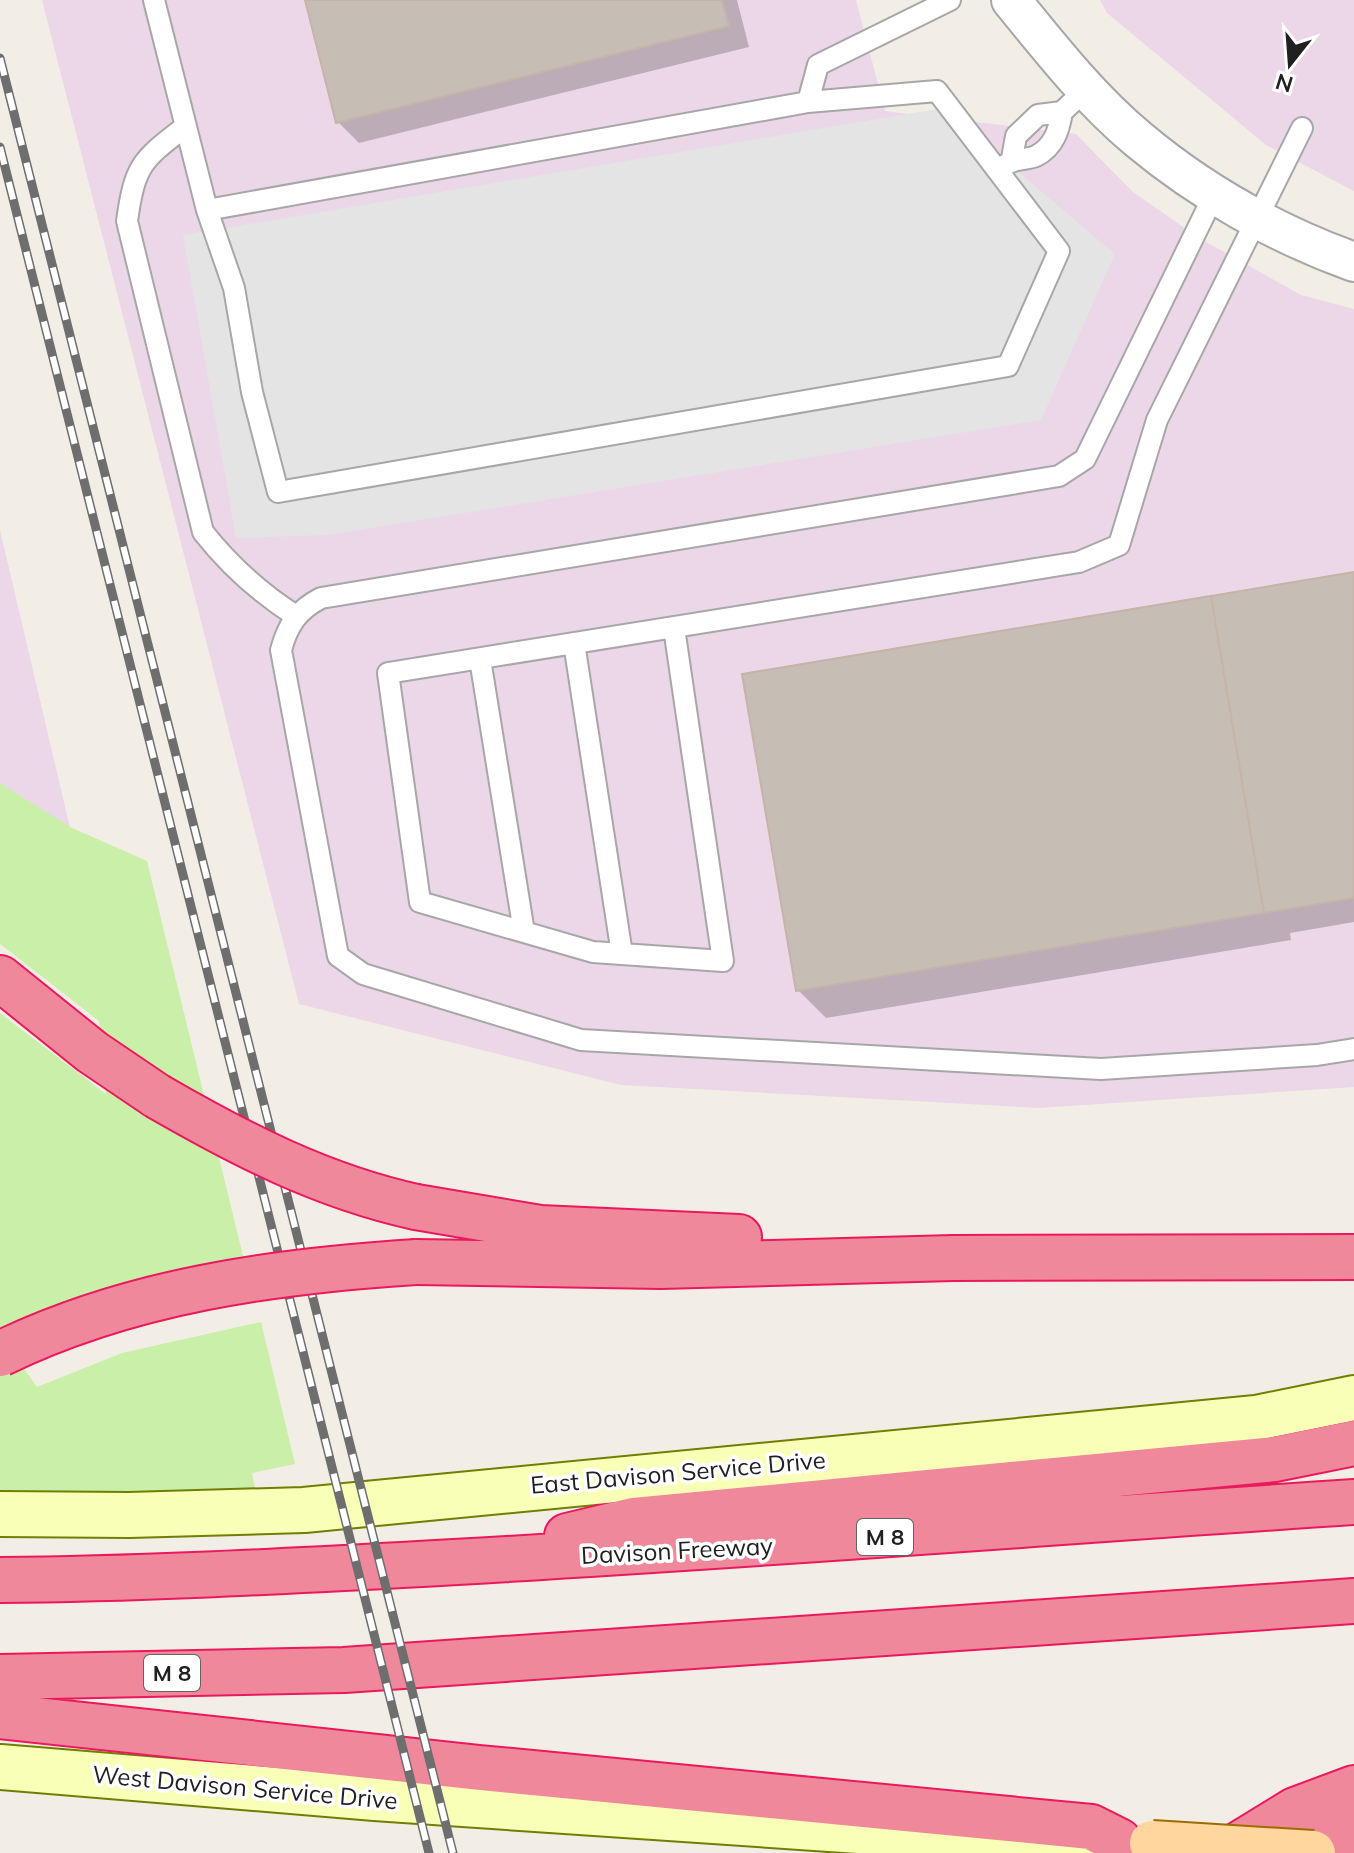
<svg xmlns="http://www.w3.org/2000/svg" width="1354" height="1853" viewBox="0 0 1354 1853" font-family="Mulish,sans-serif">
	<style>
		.industrial { fill: #ebd7e7 }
		.grass { fill: #caefa8 }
		.parking { fill: #e4e4e4 }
		.shadow { fill: #0003 }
		.building { fill: #c6bdb5; stroke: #c5b4a7; stroke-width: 2 }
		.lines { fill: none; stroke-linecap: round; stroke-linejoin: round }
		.service-casing { stroke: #a7a7a7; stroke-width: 24 }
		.minor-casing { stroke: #a7a7a7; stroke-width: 42 }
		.secondary-casing { stroke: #6f7f00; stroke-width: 48 }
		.motorway-casing { stroke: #ea185e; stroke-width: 48 }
		.service { stroke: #fff; stroke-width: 20 }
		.minor { stroke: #fff; stroke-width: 38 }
		.secondary { stroke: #faffb7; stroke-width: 44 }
		.motorway { stroke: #ef889a; stroke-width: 44 }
		.rail-casing { stroke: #6e6e6e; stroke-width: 9 }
		.rail { stroke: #fff; stroke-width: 6; stroke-dasharray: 18; stroke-linecap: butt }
		.primary-bridge-casing { stroke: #9d6b00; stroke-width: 48; stroke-linecap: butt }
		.motorway-bridge-casing { stroke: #ea185e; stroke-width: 48; stroke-linecap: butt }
		.primary-bridge { stroke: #ffd69e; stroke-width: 44 }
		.motorway-bridge { stroke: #ef889a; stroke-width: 44 }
		.labels { text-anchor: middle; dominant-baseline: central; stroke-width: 7; stroke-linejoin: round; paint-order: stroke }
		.shield { fill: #fff; stroke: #636363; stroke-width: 2 }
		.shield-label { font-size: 22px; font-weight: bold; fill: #202020 }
		.street-label { font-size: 24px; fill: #202020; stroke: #fff }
	</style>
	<rect width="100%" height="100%" fill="#f2eee6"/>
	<!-- industrial -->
	<path class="industrial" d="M 42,0 L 856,0 L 885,111 L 1076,134 L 1133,192 L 1199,238 L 1301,295 L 1354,309 L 1354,1087 L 1039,1108 L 621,1085 L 299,1004 Z
		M 1100,0 L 1354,0 L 1354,191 L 1266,145 L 1107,13 Z
		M 0,530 L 71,832 L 0,785 Z"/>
	<!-- grass -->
	<path class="grass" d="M 0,783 L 70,827 L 147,861 L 244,1260 L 0,1331 L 0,1013 L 106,1094 L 99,1021 L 0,944 Z
		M 261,1322 L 295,1464 L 252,1473 L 256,1494 L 0,1492 L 0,1335 L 37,1387 L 122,1353 Z"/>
	<!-- parking -->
	<path class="parking" d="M 943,108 L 1115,254 L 1041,420 L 328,535 L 236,538 L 183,235 Z"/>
	<!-- shadow -->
	<path class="shadow" d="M 307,0 L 737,0 L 749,47 L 359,143 L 338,122 Z
		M 1354,574 L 1354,922 L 1290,933 L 1291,940 L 826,1018 L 798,990 Z"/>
	<!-- building -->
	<path class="building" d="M 305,0 L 722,0 L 729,26 L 336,123 Z
		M 1354,572 L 1354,898 L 1264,913 L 1211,596 Z
		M 1211,596 L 1264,913 L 796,991 L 742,674 Z"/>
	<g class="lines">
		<defs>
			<path id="service" d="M 154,0 L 207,210 L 808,102 L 818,65 L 950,0
				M 186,126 C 142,160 135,164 127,221 L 203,532 C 229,565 260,593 296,616
				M 1012,159 L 1016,136 L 1038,115 L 1062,112 L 1086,89
				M 1004,166 C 1015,157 1024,161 1036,156 C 1054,147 1059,130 1062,112
				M 1215,193 L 1085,459 L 1059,476 L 321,598 C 298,610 288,624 281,650 L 338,956 L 363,974 L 581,1040 L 1101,1069 L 1317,1055 L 1354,1049
				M 207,210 L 234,288 L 252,392 L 278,492 L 1008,366 L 1059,251 L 937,91 L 808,102
				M 674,628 L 723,961 L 593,952 L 420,902 L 388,673 L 1079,562 L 1119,545 L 1157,420 L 1302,128
				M 574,643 L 622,954
				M 480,659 L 524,932"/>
			<path id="minor" d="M 1011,0 C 1050,48 1090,99 1138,139 C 1201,192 1277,234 1354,262"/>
			<path id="secondary" d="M 0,1514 L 129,1515 L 304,1510 L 1256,1418 L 1354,1398
				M 0,1767 L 375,1798 L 1093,1847"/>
			<path id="motorway" d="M 0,978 L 92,1052 L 157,1096
				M 416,1207 L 540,1228 L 739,1237
				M 416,1262 L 661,1266 L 953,1258 L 1354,1257
				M 567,1536 L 634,1520 L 1275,1459 L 1354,1443
				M 0,1580 C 134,1579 268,1572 402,1565 C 720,1548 1036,1523 1354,1502
				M 0,1677 L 344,1670 L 1354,1601
				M 0,1716 L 480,1768 L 1091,1827 L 1119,1841
				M 1225,1853 L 1295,1810 L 1354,1788
				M 1295,1853 L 1354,1831"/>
		</defs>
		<!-- service casing -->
		<use href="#service" class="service-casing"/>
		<!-- minor casing -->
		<use href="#minor" class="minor-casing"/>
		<!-- secondary casing -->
		<use href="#secondary" class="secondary-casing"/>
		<!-- motorway casing -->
		<use href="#motorway" class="motorway-casing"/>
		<!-- service -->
		<use href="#service" class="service"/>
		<!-- minor -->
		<use href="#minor" class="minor"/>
		<!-- secondary -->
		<use href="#secondary" class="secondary"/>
		<!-- motorway -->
		<use href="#motorway" class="motorway"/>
		<defs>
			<path id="rail" d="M 0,58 L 453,1853
				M 0,147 L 429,1853"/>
		</defs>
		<!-- rail casing -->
		<use href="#rail" class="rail-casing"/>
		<!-- rail -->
		<use href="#rail" class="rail"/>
		<defs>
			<path id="primary-bridge" d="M 1152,1843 L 1313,1853"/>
			<path id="motorway-bridge" d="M 157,1096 C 240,1144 321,1186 416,1207
				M 0,1354 C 129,1291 274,1271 416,1262"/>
		</defs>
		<!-- primary-bridge casing -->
		<use href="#primary-bridge" class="primary-bridge-casing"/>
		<!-- motorway-bridge casing -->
		<use href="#motorway-bridge" class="motorway-bridge-casing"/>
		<!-- primary-bridge -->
		<use href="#primary-bridge" class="primary-bridge"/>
		<!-- motorway-bridge -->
		<use href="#motorway-bridge" class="motorway-bridge"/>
	</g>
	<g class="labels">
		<!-- shield labels -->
		<g class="shield">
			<rect x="857" y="1519" width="56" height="36" rx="6"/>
			<rect x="144" y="1655" width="56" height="36" rx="6"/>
		</g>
		<g class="shield-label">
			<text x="885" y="1537">M 8</text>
			<text x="172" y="1673">M 8</text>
		</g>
		<!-- street labels -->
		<g class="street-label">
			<text transform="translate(678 1472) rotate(-5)">East Davison Service Drive</text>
			<text transform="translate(677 1550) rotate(-3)">Davison Freeway</text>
			<text transform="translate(245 1787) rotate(5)">West Davison Service Drive</text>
		</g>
	</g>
	<!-- north arrow -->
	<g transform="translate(1290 64) rotate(197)" stroke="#ffffff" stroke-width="6" paint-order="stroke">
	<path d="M0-6L14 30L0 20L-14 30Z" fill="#202020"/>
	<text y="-12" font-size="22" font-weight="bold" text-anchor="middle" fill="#202020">N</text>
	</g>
</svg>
